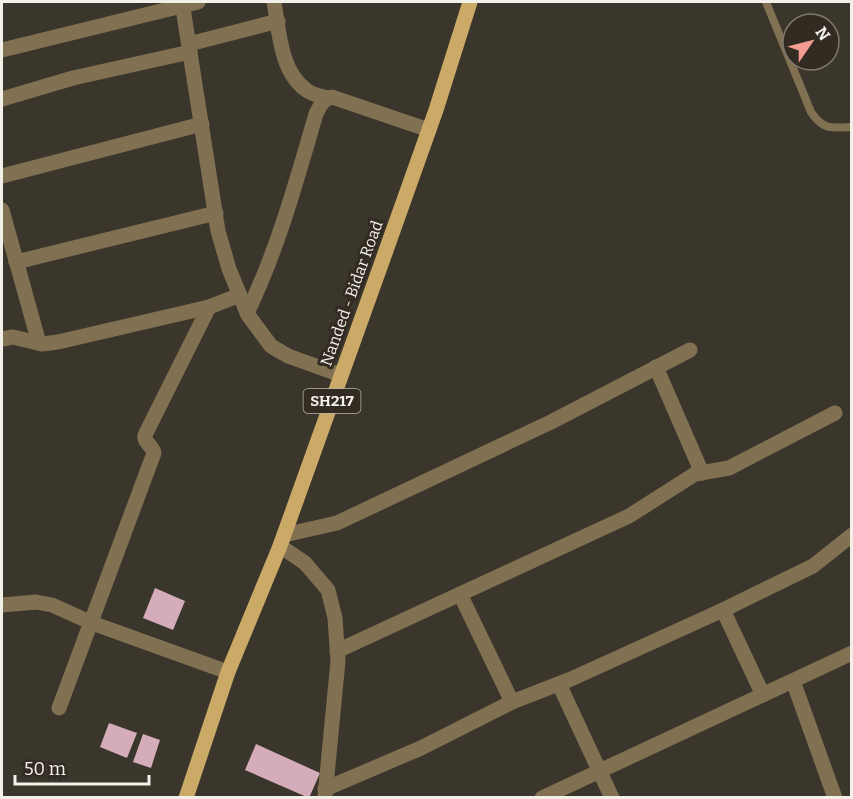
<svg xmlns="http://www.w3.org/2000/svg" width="853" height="799" font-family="Bitter,serif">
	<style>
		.building { fill: #d5adba }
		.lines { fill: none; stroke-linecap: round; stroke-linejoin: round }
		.lane { stroke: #817152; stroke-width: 8 }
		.street { stroke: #817152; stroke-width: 15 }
		.primary { stroke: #cbaa67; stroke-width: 15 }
		.labels { text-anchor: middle; stroke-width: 6; stroke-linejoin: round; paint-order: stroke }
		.shield { fill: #312b22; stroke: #b9b4ad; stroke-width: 1.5 }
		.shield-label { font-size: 15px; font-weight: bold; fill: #f3efe9 }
		.street-label { font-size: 16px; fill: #f3efe9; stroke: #312b22 }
	</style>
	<rect width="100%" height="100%" fill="#3b362c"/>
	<g class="building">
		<polygon points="155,588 185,601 173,630 143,618"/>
		<polygon points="109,723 137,733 127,758 100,747"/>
		<polygon points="143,734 160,740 151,768 133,762"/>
		<polygon points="256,744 320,773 309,798 245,770"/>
	</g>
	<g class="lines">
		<path class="lane" d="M 766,2 L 811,112 C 823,130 831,128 852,127"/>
		<g class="street">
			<polyline points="182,2 218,231 229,269 248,315 271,346 288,356 341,375"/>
			<path d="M 274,2 C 279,30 280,70 305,89 C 310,94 320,96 327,98"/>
			<polyline points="189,44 278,21"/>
			<polyline points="2,50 198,2"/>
			<polyline points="2,99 73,78 190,52"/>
			<polyline points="2,176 202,124"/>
			<polyline points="2,210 39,343"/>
			<polyline points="16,262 216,213"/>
			<path d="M 247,313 C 278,249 296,182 316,114 C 320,106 323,99 332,97 L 429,130"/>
			<polyline points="2,339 13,337 42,344 58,342 209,307 240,295"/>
			<polyline points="656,367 702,473"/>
			<polyline points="284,535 337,523 551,422 690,350"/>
			<polyline points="280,546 305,563 328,590 335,618 338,661 325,796"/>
			<polyline points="460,594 512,702"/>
			<polyline points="2,605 36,602 52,605 92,623 228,672"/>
			<polyline points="723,610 763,695"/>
			<polyline points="337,651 629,516 695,474 729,468 835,413"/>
			<polyline points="793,681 835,798"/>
			<polyline points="559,684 612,798"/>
			<path d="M 59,708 L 154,453 C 153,446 143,442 145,435 L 209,307"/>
			<polyline points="325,789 421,748 512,702 571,679 723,610 813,566 852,535"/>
			<polyline points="542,798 852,653"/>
		</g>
		<polyline class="primary" points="186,798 228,672 280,546 383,259 436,110 470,2"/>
	</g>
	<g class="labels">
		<rect class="shield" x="303.5" y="389" width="57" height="24" rx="4.5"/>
		<g class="shield-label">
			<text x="332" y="406">SH217</text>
		</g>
		<g class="street-label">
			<text transform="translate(351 293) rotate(-70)" y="6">Nanded - Bidar Road</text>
		</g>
	</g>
	<rect width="853" height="799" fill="none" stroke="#f3efe9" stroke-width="6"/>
	<g transform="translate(811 42) rotate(55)"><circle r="28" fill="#312b22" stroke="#7f7972" stroke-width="1.5"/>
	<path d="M0-4.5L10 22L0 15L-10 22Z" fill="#f59c92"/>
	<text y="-9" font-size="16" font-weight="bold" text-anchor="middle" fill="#f3efe9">N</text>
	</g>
	<path d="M15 775v9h134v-9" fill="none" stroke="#f3efe9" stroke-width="3"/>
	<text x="24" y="775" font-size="18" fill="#f3efe9" stroke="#312b22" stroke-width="4.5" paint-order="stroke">50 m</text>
</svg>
